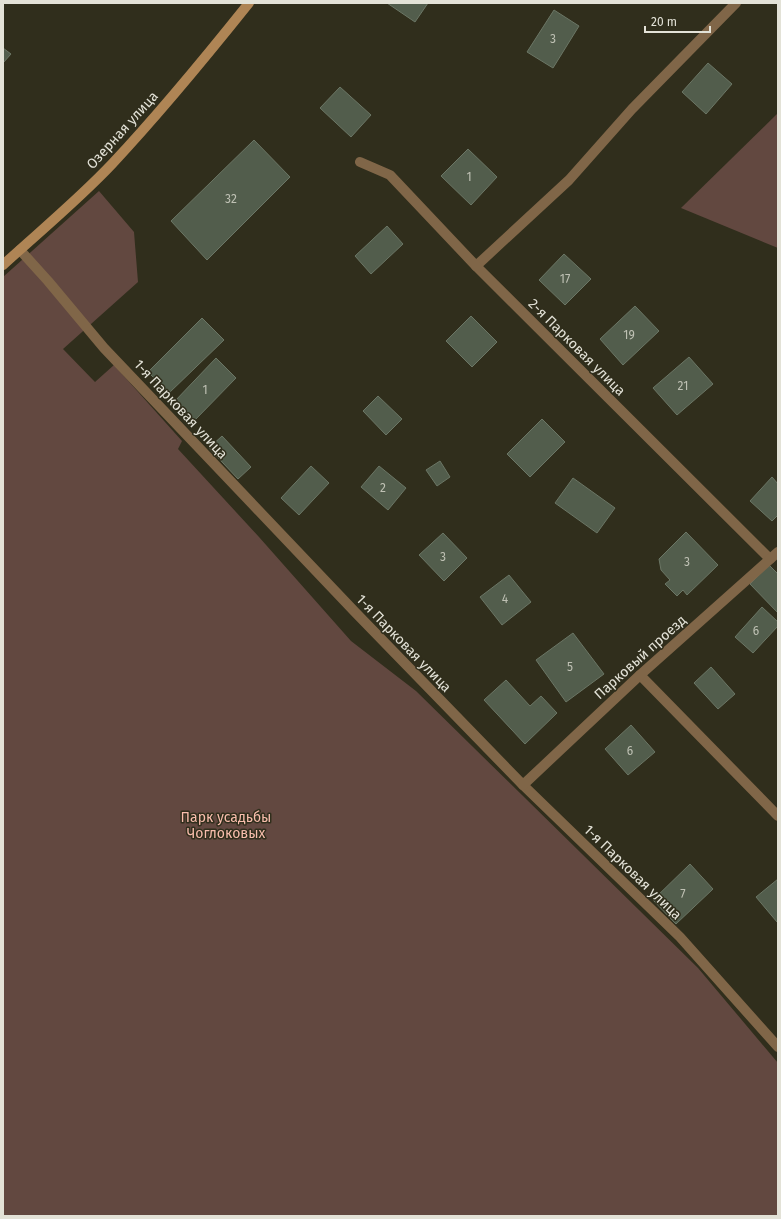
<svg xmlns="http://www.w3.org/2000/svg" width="781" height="1219" font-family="'Fira Sans',sans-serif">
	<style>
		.green { fill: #624840 }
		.building { fill: #525d4c; stroke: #6b7665 }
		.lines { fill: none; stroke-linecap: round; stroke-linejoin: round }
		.service { stroke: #806648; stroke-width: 10 }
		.minor { stroke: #806648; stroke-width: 10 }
		.secondary { stroke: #af8555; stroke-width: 10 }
		.labels { text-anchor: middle; stroke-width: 3; stroke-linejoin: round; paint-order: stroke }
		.number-label { font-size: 12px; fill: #bfc1b4 }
		.street-label { font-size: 14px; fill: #e3e2d7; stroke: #302e1c }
		.park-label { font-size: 14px; fill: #f8bdac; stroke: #302e1c }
	</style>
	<rect width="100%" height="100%" fill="#302e1c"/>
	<g class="green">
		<polygon points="778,113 778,248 681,208"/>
		<polygon points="99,191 134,232 138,282 63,349 95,382 114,365 182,441 178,449 259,537 351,641 416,691 698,968 778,1063 778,1216 3,1216 3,277"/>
	</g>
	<g class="building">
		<polygon points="387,3 428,3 415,22"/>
		<polygon points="554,10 579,26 553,68 527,52"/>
		<polygon points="3,48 11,54 3,63"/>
		<polygon points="708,63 732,84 706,114 682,92"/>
		<polygon points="340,87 371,115 351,137 320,108"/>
		<polygon points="254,140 290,177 207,260 171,221"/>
		<polygon points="468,149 497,177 471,205 441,176"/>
		<polygon points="387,226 403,244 371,274 355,256"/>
		<polygon points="564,254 591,279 565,305 539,280"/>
		<polygon points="635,306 659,331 623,365 600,339"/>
		<polygon points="471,316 497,342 472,367 446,341"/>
		<polygon points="202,318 224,340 169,393 148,372"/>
		<polygon points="689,357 713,384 677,415 653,388"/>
		<polygon points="216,358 236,378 194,421 174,402"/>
		<polygon points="378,396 402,419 386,435 363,411"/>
		<polygon points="542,419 565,442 530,477 507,454"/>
		<polygon points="222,436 251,467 238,479 209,448"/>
		<polygon points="440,461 450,477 437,486 426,470"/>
		<polygon points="311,466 329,483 299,515 281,498"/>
		<polygon points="379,466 406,488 388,510 361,487"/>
		<polygon points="772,477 778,484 778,515 772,521 750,501"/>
		<polygon points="573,478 615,508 597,533 555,503"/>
		<polygon points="686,532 718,565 687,595 683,590 677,596 665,584 670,580 661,570 659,559"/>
		<polygon points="443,533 467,558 444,581 419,555"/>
		<polygon points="769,565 778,574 778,613 750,584"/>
		<polygon points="509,575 531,602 502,625 480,597"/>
		<polygon points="762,607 778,622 778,626 753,653 735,637"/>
		<polygon points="573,633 604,674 566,702 536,660"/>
		<polygon points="711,667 735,694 718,709 694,683"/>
		<polygon points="506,680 530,706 541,696 557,713 525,744 484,700"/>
		<polygon points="631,725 655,752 628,775 605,749"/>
		<polygon points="690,864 713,889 676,924 653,900"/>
		<polygon points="778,879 778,921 777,922 756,897"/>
	</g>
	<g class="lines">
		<polyline class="service" points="476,266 569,180 632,109 736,3"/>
		<g class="minor">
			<polyline points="360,162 390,175 476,266 770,559"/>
			<polyline points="20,250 48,281 104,348 355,612 523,785 680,937 778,1047"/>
			<polyline points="640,675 778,816"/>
			<polyline points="523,785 640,675 778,552"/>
		</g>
		<path class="secondary" d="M 3,265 C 39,232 78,200 112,164 C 160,113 205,58 249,3"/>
	</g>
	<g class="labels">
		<g class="number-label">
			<text x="553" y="43">3</text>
			<text x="469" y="181">1</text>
			<text x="231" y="203">32</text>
			<text x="565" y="283">17</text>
			<text x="629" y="339">19</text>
			<text x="683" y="390">21</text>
			<text x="205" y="394">1</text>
			<text x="383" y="492">2</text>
			<text x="443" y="561">3</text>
			<text x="687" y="566">3</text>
			<text x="505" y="603">4</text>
			<text x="756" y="635">6</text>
			<text x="570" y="671">5</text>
			<text x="630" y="755">6</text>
			<text x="683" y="898">7</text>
		</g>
		<g class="street-label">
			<text transform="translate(122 130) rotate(-48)" y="5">Озерная улица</text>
			<text transform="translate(577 347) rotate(45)" y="5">2-я Парковая улица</text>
			<text transform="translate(181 409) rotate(47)" y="5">1-я Парковая улица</text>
			<text transform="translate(404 643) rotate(46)" y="5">1-я Парковая улица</text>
			<text transform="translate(640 657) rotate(-42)" y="5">Парковый проезд</text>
			<text transform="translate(633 872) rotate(44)" y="5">1-я Парковая улица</text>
		</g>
		<g class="park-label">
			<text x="226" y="822">Парк усадьбы<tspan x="226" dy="16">Чоглоковых</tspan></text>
		</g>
	</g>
	<rect width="781" height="1219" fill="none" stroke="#e3e2d7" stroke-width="8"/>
	<path d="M645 26v6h65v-6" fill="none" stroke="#e3e2d7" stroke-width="2"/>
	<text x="651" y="26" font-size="12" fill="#e3e2d7" stroke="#302e1c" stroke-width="3" paint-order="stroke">20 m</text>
</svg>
